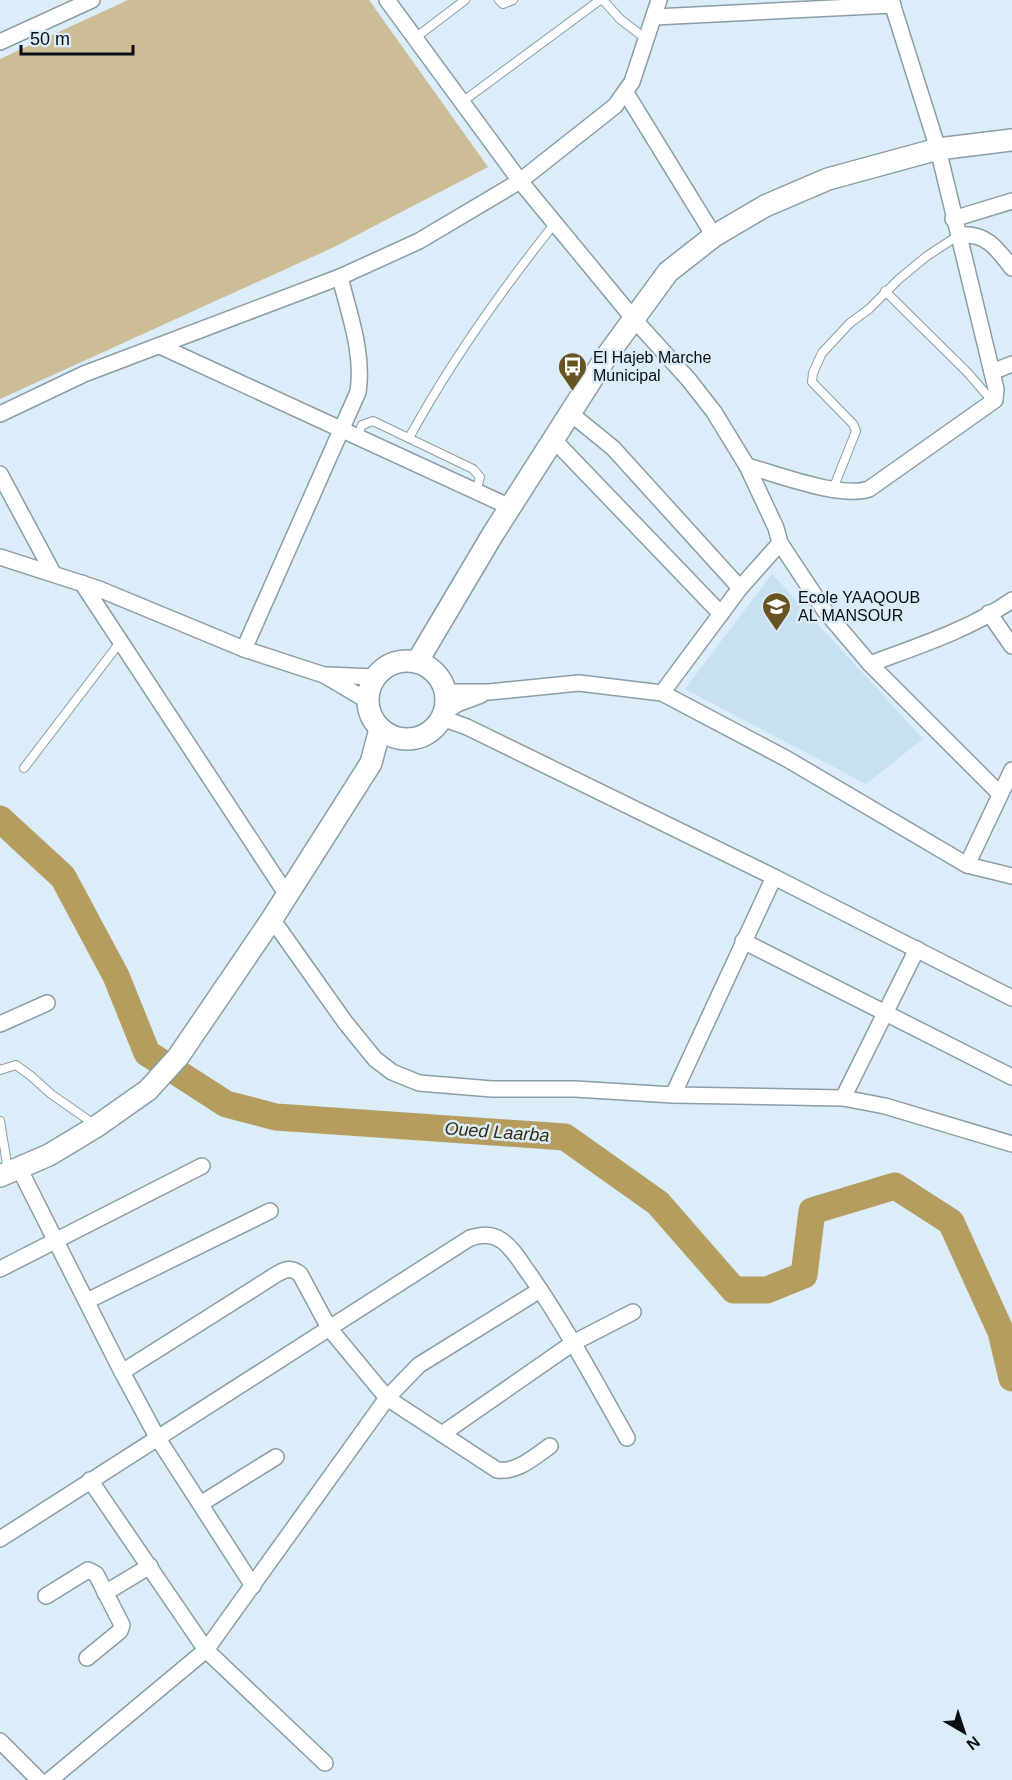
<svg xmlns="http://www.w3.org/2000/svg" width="1012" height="1780" font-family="Arial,sans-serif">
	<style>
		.built { fill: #c7e1f0 }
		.green { fill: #ccbd96 }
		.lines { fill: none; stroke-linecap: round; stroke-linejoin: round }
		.river { stroke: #b59d60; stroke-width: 27 }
		.lane-casing { stroke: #8b9da7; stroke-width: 10 }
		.street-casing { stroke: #8b9da7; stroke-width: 18 }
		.secondary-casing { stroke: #8b9da7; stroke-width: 24 }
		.lane { stroke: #fff; stroke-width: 8 }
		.street { stroke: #fff; stroke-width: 15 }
		.secondary { stroke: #fff; stroke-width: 21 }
		.labels { text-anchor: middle; stroke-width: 5; stroke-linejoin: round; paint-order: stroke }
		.poi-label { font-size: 16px; fill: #080e12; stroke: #daedf8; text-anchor: start }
		.water-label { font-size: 18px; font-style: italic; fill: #372c10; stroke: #daedf8 }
	</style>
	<rect width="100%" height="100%" fill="#daedf8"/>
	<polygon class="built" points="772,574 923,739 866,784 685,689"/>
	<polygon class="green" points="128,0 369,0 488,167 332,248 0,399 0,59"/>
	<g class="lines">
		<polyline class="river" points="0,819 63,877 116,976 147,1053 226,1104 276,1117 565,1137 658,1203 734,1290 767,1290 804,1275 812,1211 895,1186 951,1222 1001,1332 1012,1378"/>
		<defs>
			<g id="lane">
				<polyline points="499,0 503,4 513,0"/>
				<polyline points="603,0 620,19 646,39"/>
				<polyline points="415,38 465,0"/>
				<polyline points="462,102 600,0"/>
				<polyline points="885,291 968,373 993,402"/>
				<polyline points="357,437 362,425 373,421 473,469 480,477 476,492"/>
				<path d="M 409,438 C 451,361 500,292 555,223"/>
				<polyline points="833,489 856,431 853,424 812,382 813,373 822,353 850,323 869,309 899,279 927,256 959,235"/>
				<polyline points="24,768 121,641"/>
				<polyline points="0,1070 16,1065 31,1076 51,1094 94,1124"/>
				<polyline points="0,1121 8,1170"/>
			</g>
			<g id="street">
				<polyline points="387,0 520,181 633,318 689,380 714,412 747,466 776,528 780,543 740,588 662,693"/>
				<polyline points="655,17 893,5"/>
				<polyline points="0,42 92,0"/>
				<polyline points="626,93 714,236"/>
				<polyline points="953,219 1012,201"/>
				<path d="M 959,235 C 986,233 996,247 1012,268"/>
				<polyline points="160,346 510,507"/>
				<polyline points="992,372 1012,364"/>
				<polyline points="570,413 613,448 740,588"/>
				<polyline points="0,414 84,374 340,277 419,241 520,181 615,106 632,82 659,0"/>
				<polyline points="553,439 721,614"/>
				<path d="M 747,466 C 777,474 841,499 869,489 L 995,400 L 996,389 L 938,149 L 891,0"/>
				<polyline points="0,474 53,573"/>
				<polyline points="780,543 825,611 870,664 1000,794"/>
				<polyline points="0,557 99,589 244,649 324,675 368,701"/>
				<polyline points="82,583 287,895"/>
				<polyline points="989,613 1012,646"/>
				<path d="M 244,649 L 358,392 C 364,353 349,314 340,277"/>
				<path d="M 870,664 C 918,646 971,629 1012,600"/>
				<polyline points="327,675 375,677"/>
				<polyline points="446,692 489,692 579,683 662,693 787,759 967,865 1012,876"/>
				<polyline points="444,713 457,704 481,695"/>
				<polyline points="442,718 467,727 774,877 1012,998"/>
				<polyline points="967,865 1012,770"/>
				<polyline points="272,919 345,1022 375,1059 392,1072 419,1083 492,1089 575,1089 673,1095 843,1098 885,1106 1012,1144"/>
				<polyline points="743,941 1012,1077"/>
				<polyline points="0,1024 47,1003"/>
				<polyline points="673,1095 774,877"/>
				<polyline points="843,1098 917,949"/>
				<polyline points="19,1168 122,1372 157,1437 253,1586"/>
				<polyline points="0,1269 202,1166"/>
				<polyline points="87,1301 270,1211"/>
				<path d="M 122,1372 L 277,1274 C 286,1269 291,1267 300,1274 L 329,1328 L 387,1398 L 497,1470 C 517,1473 534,1457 550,1446"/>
				<polyline points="442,1434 573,1343 633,1312"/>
				<polyline points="90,1480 206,1650 325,1763"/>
				<polyline points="202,1503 276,1457"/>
				<path d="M 0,1539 L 470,1238 C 481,1235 490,1233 501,1240 C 513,1248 521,1263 530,1275 C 566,1327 596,1383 627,1438"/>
				<polyline points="105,1593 150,1566"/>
				<polyline points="46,1596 88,1570 96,1574 122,1625 120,1631 87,1658"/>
				<polyline points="0,1741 39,1780"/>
				<polyline points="50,1780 206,1650 387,1398 419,1365 540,1290"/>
			</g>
			<g id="secondary">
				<circle cx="407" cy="700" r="39"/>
				<polyline points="417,662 493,534 606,357 668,272 714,236 765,206 828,179 938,149 1012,140"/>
				<polyline points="0,1176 49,1155 97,1126 148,1090 178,1057 272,919 371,763 380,729"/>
			</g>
		</defs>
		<use href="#lane" class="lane-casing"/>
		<use href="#street" class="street-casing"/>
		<use href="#secondary" class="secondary-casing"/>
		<use href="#lane" class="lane"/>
		<use href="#street" class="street"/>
		<use href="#secondary" class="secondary"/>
	</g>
	<defs>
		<symbol id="bus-pin" viewBox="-11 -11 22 30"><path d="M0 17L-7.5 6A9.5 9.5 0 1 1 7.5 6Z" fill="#675422" stroke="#daedf8"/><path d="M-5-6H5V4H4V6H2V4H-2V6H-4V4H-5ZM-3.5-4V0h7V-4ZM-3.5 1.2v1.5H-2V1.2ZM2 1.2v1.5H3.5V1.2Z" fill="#fff"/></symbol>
		<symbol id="school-pin" viewBox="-11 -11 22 30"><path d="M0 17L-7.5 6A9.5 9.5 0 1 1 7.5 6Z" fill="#675422" stroke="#daedf8"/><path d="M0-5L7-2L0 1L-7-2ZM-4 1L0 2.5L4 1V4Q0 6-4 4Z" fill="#fff"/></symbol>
	</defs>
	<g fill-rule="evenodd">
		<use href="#bus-pin" x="556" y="350" width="33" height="45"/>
		<use href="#school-pin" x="760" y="590" width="33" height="45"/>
	</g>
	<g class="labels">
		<g class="poi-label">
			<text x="593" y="363">El Hajeb Marche<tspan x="593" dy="18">Municipal</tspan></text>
			<text x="798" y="603">Ecole YAAQOUB<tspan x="798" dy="18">AL MANSOUR</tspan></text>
		</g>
		<g class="water-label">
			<text transform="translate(497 1132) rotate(4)" y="6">Oued Laarba</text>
		</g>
	</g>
	<g transform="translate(964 1732) rotate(141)" stroke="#daedf8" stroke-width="4.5" paint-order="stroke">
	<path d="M0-4.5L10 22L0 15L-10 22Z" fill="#080e12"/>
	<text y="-9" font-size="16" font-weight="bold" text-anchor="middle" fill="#080e12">N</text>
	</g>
	<path d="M21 45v9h112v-9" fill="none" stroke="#080e12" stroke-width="3"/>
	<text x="30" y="45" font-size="18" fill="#080e12" stroke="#daedf8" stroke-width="4.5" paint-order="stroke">50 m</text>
</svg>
